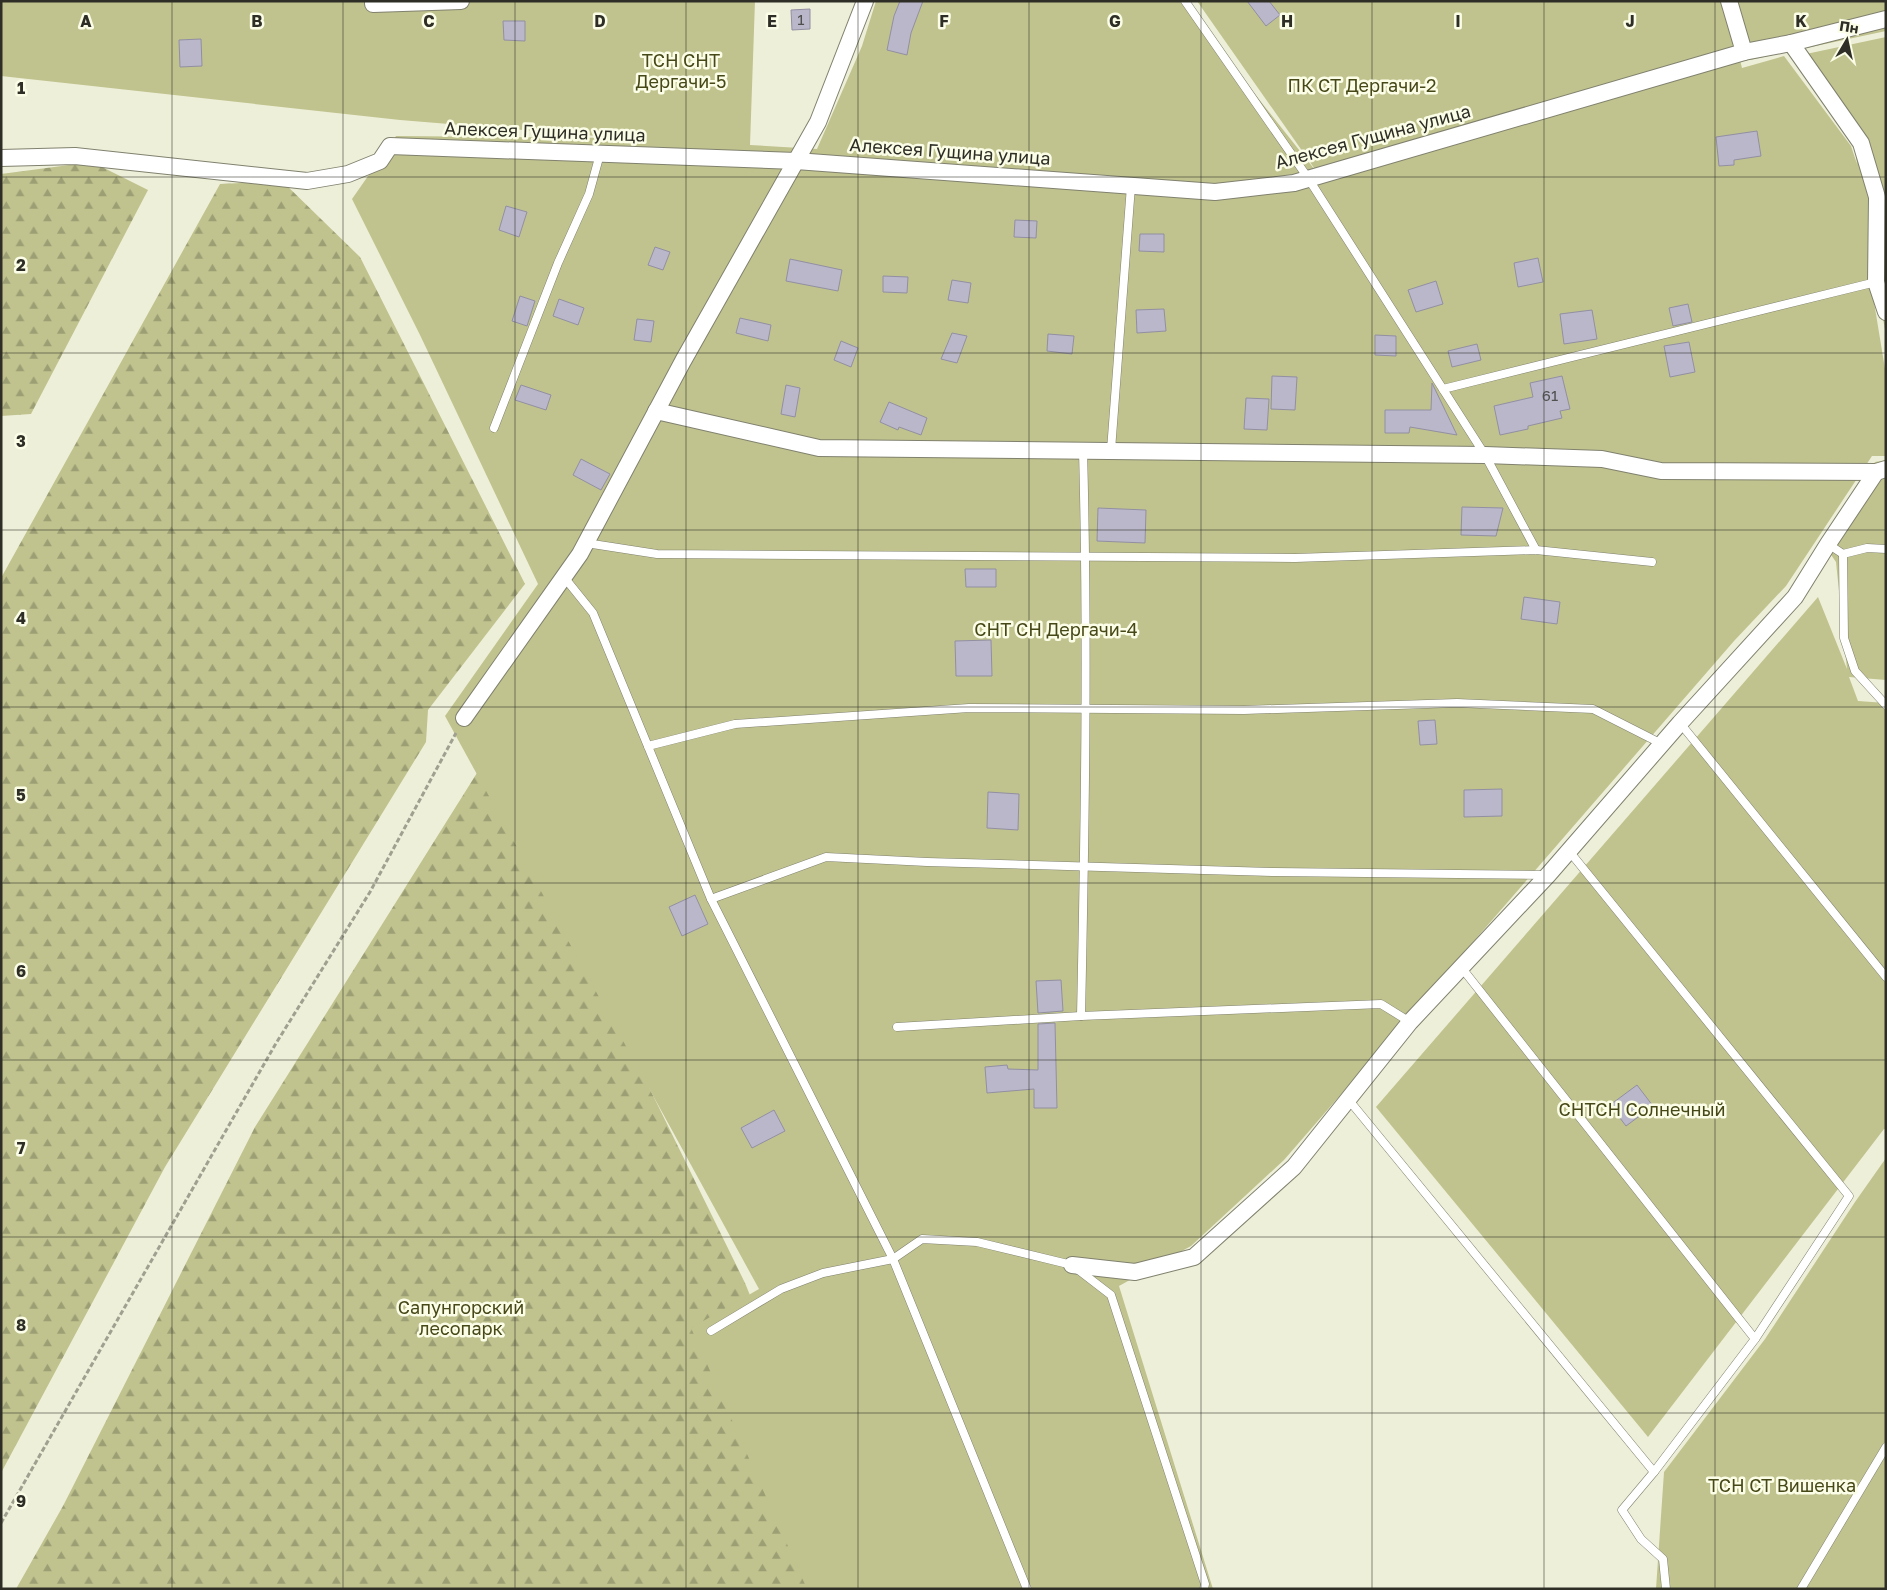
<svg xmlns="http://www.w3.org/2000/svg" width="1887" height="1590" font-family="'Golos Text',sans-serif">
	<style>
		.forest { fill: url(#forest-firs) }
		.garden { fill: #c0c38e }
		.building { fill: #bab7cb; stroke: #928fa2 }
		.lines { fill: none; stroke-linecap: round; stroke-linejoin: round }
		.service-casing { stroke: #80816e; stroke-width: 9 }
		.minor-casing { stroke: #80816e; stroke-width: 18 }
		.path { stroke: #9fa090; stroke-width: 3; stroke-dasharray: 5 2.5; stroke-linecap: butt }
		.service { stroke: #fff; stroke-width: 8 }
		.minor { stroke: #fff; stroke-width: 16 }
		.grid { fill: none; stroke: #2e2e26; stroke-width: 1; stroke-opacity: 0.55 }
		.labels { text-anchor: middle; stroke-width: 5; stroke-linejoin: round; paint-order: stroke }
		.number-label { font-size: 15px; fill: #51504f }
		.park-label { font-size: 18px; fill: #474817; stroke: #fbfde7 }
		.street-label { font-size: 18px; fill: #2e2e26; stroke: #fbfde7 }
		.grid-label { font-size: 16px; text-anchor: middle; font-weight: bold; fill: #2e2e26; stroke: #fbfde7; stroke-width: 5; stroke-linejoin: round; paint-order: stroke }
	</style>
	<defs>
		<pattern id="forest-firs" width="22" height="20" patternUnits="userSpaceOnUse" patternTransform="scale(1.25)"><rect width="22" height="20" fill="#c0c38e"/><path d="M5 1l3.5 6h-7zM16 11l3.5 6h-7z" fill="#9c9f74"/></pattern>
	</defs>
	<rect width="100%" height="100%" fill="#eeefd9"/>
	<g class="forest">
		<polygon points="92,162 148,190 31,414 1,416 1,174"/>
		<polygon points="282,181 360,257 525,584 428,710 426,742 165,1167 1,1473 1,578 220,184"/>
		<polygon points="487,757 745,1283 870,1589 16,1589 63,1506 255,1127"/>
	</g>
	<g class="garden">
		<polygon points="1,1 755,1 750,145 817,149 862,46 876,1 1181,1 1319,175 1197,1 1721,1 1733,32 1742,68 1784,56 1851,146 1857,164 1854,143 1792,57 1886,37 1886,335 1869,242 1874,302 1886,375 1886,456 1872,456 1786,586 1734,641 1284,1160 1191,1246 1119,1286 1213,1589 807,1589 691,1328 759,1289 445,716 538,584 420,335 352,199 396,136 622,138 400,120 1,76"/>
		<polygon points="1732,1 1886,1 1886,31 1750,60"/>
		<polygon points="1886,460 1886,680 1849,677 1858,701 1886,703 1886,1129 1884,1129 1648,1437 1376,1107 1818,597 1847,669 1836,562 1821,540 1875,462"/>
		<polygon points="1886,1158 1886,1589 1656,1589 1664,1472 1765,1339 1855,1202"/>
	</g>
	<g class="building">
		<polygon points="900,1 923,1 911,33 907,55 887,50 894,16"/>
		<polygon points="1247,1 1269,1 1280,15 1266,26"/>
		<polygon points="810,9 810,29 792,30 791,10"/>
		<polygon points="503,21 525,21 525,41 504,40"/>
		<polygon points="201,39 202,66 180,67 179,40"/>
		<polygon points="1757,131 1761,156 1734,160 1734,165 1719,166 1716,137"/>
		<polygon points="506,206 527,212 519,237 499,230"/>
		<polygon points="1015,220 1037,221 1036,238 1014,237"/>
		<polygon points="1140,234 1164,234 1164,252 1139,251"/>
		<polygon points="655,247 670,252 663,270 648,265"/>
		<polygon points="1538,258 1543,282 1518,287 1514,263"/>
		<polygon points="790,259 842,270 838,291 786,281"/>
		<polygon points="883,276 908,277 907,293 883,292"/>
		<polygon points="952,280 971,283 968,303 948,300"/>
		<polygon points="1436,281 1443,304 1416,312 1408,290"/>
		<polygon points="520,296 535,301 527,326 512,321"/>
		<polygon points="559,299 584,308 578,325 553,316"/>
		<polygon points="1688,304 1692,322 1673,326 1669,308"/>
		<polygon points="1164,309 1166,331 1137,333 1136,310"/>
		<polygon points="1592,310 1597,339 1564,344 1560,314"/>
		<polygon points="740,318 771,325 768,341 736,333"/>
		<polygon points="637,319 654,321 651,342 634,340"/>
		<polygon points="952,333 967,336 957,363 941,359"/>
		<polygon points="1048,334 1074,336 1072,354 1047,351"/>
		<polygon points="1375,335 1396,336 1396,356 1375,355"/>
		<polygon points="841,341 858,348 851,367 834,360"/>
		<polygon points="1689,342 1695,372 1670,377 1664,346"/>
		<polygon points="1477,344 1481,360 1452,367 1448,351"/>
		<polygon points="1272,376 1297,377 1295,410 1271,409"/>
		<polygon points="1562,376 1570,409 1560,411 1562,418 1528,426 1528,429 1500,435 1494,406 1533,397 1530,383"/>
		<polygon points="1432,383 1457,435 1410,427 1409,433 1385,433 1385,410 1431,410"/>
		<polygon points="521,385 551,395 546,410 515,400"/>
		<polygon points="786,385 800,388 795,417 781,414"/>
		<polygon points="1246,398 1269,399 1267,430 1244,429"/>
		<polygon points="889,402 927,418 921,435 899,427 898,430 880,422"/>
		<polygon points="581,459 610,474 601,490 573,475"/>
		<polygon points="1462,507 1503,508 1496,536 1461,535"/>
		<polygon points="1098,508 1146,510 1145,543 1097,541"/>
		<polygon points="965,569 996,569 996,587 966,587"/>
		<polygon points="1524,597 1560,602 1557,624 1521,619"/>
		<polygon points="991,640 992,676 956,676 955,641"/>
		<polygon points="1435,720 1437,744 1420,745 1418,721"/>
		<polygon points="1502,789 1502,816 1464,817 1464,790"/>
		<polygon points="988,792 1019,794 1018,830 987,828"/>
		<polygon points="695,895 708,924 682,936 669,907"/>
		<polygon points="1061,980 1063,1011 1038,1013 1036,981"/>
		<polygon points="1055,1023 1057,1108 1034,1108 1034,1089 987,1093 985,1067 1007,1065 1008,1069 1038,1070 1038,1024"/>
		<polygon points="1637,1085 1653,1106 1626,1126 1610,1105"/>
		<polygon points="774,1110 785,1131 752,1148 741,1128"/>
	</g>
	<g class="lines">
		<defs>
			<g id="service">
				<polyline points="1185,1 1308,178 1485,455 1536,550"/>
				<polyline points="1443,389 1876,282"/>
				<polyline points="494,428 558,263 589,194 600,154"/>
				<polyline points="1111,450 1131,186"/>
				<polyline points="586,543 657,554 1295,558 1536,550 1652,562"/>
				<polyline points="1828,544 1843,554 1867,548 1886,549"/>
				<polyline points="1843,554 1844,638 1855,671 1886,705"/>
				<polyline points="564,577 593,613 711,899 893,1259 1027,1589"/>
				<polyline points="1680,723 1886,977"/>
				<polyline points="648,746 735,724 969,708 1244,710 1457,703 1593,709 1662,744"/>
				<polyline points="1569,851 1849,1196 1755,1339 1654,1472"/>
				<polyline points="711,899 826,857 927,862 1274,872 1547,875"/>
				<polyline points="1461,967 1755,1339"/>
				<path d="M 1081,1016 C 1085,827 1088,639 1083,450"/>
				<polyline points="897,1027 1081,1016 1381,1004 1410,1022"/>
				<polyline points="1348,1099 1654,1472 1622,1510 1641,1539 1663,1559 1666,1589"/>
				<polyline points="711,1331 781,1289 823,1273 893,1259 922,1239 977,1242 1072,1265 1111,1295 1205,1584 1204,1589"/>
				<polyline points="1801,1589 1886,1447"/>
			</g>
			<g id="minor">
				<polyline points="373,1 373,4 461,1"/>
				<polyline points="1729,1 1744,52"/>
				<polyline points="1791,43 1861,143 1877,197 1876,282 1886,312"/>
				<polyline points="1,158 75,156 307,181 348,174 380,161 390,146 796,161 1215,192 1294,183 1744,52 1791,43 1886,19"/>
				<polyline points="656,411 819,448 1485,455 1602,459 1661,471 1876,472 1886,469"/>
				<polyline points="464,718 580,554 683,361 818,122 865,1"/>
				<polyline points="1072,1265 1135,1272 1194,1257 1294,1167 1410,1022 1548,875 1680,723 1795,597 1828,544 1876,472"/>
			</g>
		</defs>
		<use href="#service" class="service-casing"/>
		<use href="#minor" class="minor-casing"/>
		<polyline class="path" points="1,1523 275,1045 370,892 456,733"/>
		<use href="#service" class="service"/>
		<use href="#minor" class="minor"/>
	</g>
	<path class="grid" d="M 172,1 L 172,1589M 343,1 L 343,1589M 515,1 L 515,1589M 686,1 L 686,1589M 858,1 L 858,1589M 1029,1 L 1029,1589M 1201,1 L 1201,1589M 1372,1 L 1372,1589M 1544,1 L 1544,1589M 1715,1 L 1715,1589M 1,177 L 1886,177M 1,353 L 1886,353M 1,530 L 1886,530M 1,707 L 1886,707M 1,883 L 1886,883M 1,1060 L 1886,1060M 1,1237 L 1886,1237M 1,1413 L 1886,1413"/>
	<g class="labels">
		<g class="number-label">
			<text x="801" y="25">1</text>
			<text x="1550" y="401">61</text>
		</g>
		<g class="park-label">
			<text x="681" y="67">ТСН СНТ<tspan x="681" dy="21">Дергачи-5</tspan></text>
			<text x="1362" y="92">ПК СТ Дергачи-2</text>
			<text x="1056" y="636">СНТ СН Дергачи-4</text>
			<text x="1642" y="1116">СНТСН Солнечный</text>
			<text x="461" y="1314">Сапунгорский<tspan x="461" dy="21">лесопарк</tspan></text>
			<text x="1782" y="1492">ТСН СТ Вишенка</text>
		</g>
		<g class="street-label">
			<text transform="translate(545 132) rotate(2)" y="6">Алексея Гущина улица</text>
			<text transform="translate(1373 137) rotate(-15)" y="6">Алексея Гущина улица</text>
			<text transform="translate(950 152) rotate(4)" y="6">Алексея Гущина улица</text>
		</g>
	</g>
	<g class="grid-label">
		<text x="86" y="27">A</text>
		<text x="257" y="27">B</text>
		<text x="429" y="27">C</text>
		<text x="600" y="27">D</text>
		<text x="772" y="27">E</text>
		<text x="944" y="27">F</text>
		<text x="1115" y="27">G</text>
		<text x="1287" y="27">H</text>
		<text x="1458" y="27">I</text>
		<text x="1630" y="27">J</text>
		<text x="1801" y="27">K</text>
		<text x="21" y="94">1</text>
		<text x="21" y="271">2</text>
		<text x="21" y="447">3</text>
		<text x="21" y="624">4</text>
		<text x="21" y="801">5</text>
		<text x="21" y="977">6</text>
		<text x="21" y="1154">7</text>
		<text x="21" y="1331">8</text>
		<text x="21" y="1507">9</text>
	</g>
	<rect width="1887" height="1590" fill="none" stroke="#2e2e26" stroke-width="5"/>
	<g transform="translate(1847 40) rotate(9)" stroke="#fbfde7" stroke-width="4" paint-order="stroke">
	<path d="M0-4L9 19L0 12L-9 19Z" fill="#2e2e26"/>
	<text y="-8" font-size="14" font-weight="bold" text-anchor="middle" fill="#2e2e26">Пн</text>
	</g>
</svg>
